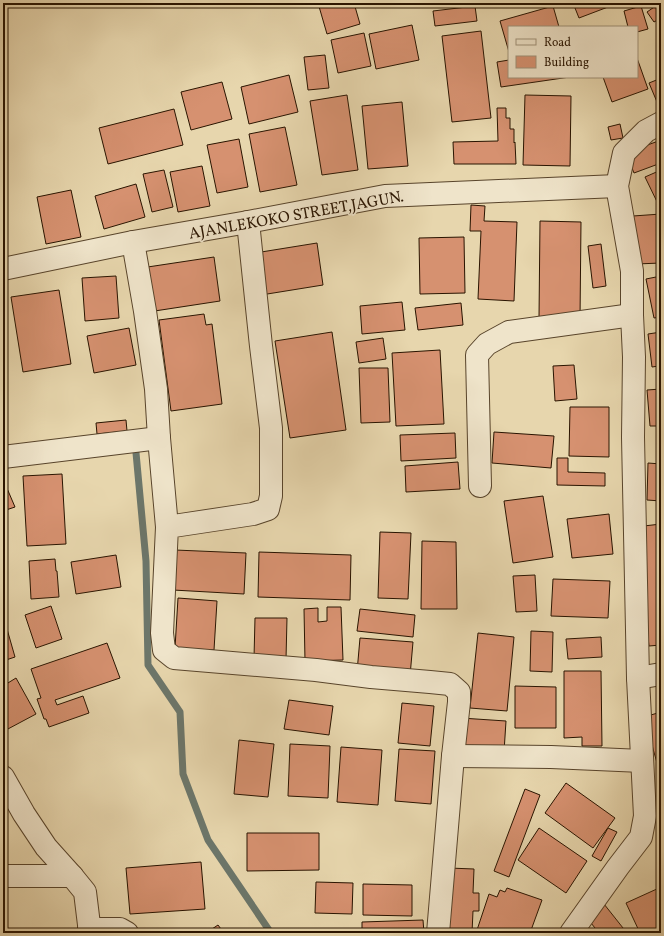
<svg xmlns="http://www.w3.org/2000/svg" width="664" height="936" font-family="Vollkorn,serif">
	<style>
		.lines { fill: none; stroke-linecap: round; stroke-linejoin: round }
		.stream { stroke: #6c766a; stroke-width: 7 }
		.building { fill: #d69170; stroke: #291400 }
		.minor-casing { stroke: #58442b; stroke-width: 24 }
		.minor { stroke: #efe4ca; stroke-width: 22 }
		.labels { text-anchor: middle; stroke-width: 3.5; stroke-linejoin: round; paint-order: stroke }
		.street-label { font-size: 16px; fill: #291400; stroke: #efe4ca }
	</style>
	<rect width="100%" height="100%" fill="#e7d6ad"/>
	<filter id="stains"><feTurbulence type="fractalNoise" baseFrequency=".005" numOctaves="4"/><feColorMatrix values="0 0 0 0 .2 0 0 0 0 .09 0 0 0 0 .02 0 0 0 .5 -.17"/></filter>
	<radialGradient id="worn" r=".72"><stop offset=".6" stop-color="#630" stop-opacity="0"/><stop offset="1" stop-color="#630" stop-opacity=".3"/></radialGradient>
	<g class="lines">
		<polyline class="stream" points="135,442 146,561 148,665 180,712 183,774 208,840 271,933"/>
	</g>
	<g class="building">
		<polygon points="318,3 354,3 360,24 327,34"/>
		<polygon points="573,3 606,3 608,7 579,18"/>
		<polygon points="660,3 661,18 654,22 647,12"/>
		<polygon points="475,6 477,21 435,26 433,11"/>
		<polygon points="553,6 559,27 509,27 509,52 500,21"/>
		<polygon points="641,6 648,29 637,32 637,27 628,27 624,11"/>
		<polygon points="412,25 419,60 376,69 369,34"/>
		<polygon points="481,31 491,118 452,122 442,36"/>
		<polygon points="364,33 371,66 338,73 331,40"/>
		<polygon points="325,55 329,88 308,90 304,57"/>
		<polygon points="637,58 648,89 612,102 603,77 637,77"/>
		<polygon points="509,60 509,77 570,77 501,87 497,62"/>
		<polygon points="289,75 298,112 249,124 241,87"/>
		<polygon points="659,79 661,83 661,100 657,102 649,83"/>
		<polygon points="222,82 232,119 191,130 181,92"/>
		<polygon points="347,95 358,170 322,175 310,101"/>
		<polygon points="525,95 571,96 570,166 523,165"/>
		<polygon points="402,102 408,166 368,169 362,106"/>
		<polygon points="497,108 506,108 506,118 510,118 510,129 514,129 514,143 515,142 516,164 454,164 453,142 498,141"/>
		<polygon points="174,109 183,145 108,164 99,128"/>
		<polygon points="620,124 623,138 611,140 608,127"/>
		<polygon points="285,127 297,185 260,192 249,134"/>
		<polygon points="239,139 248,187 217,193 207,145"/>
		<polygon points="661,140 661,163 634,173 626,153"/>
		<polygon points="202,166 210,206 178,212 170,172"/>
		<polygon points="164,170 173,207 152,212 143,174"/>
		<polygon points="661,170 661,210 645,177"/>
		<polygon points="136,184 145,217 104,229 95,196"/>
		<polygon points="71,190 81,237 46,244 37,197"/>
		<polygon points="471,205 485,206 484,221 517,222 514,301 478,299 481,231 470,231"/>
		<polygon points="661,214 661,263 636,264 633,216"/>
		<polygon points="540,221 581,222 580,319 539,318"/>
		<polygon points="464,237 465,293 420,294 419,238"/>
		<polygon points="317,243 323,285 261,295 255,253"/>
		<polygon points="601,244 606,286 593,288 588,246"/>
		<polygon points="214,257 220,301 148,312 141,268"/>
		<polygon points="116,276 119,318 85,321 82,278"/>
		<polygon points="661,276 661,317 654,318 646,279"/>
		<polygon points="59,290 71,364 23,372 11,297"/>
		<polygon points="3,297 4,297 5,335 3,335"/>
		<polygon points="402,302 405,330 362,334 360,306"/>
		<polygon points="461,303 463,325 418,330 415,308"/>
		<polygon points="204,314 206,325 212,324 222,404 171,411 159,320"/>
		<polygon points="129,328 136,365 94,373 87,336"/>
		<polygon points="332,332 346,430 290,438 275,341"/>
		<polygon points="661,332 661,383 660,383 659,366 652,367 648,334"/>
		<polygon points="383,338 386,359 359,363 356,342"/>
		<polygon points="440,350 444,424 396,426 392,353"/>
		<polygon points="574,365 577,399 555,401 553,366"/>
		<polygon points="359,368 388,368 390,422 361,423"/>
		<polygon points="661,389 661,426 650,426 647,390"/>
		<polygon points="570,407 609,407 609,457 569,456"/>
		<polygon points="126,420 127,431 97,434 96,423"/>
		<polygon points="494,432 554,436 551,468 492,463"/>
		<polygon points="455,433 456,458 401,461 400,435"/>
		<polygon points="557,458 568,458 568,472 605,473 605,486 557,485"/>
		<polygon points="458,462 460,489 406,492 405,466"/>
		<polygon points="648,463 661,464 661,501 647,500"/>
		<polygon points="62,474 66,544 27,546 23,476"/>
		<polygon points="3,479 15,507 3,511"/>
		<polygon points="543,496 553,557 513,563 504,501"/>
		<polygon points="609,514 613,554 572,558 567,519"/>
		<polygon points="661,524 661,645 649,646 635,527"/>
		<polygon points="380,532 411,533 408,599 378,598"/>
		<polygon points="422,541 456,542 457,609 421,609"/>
		<polygon points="175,550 246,553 244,594 173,590"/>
		<polygon points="259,552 351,555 350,600 258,597"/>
		<polygon points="116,555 121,587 76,594 71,562"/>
		<polygon points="55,559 56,571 57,571 59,597 31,599 29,561"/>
		<polygon points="535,575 537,611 516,612 513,576"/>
		<polygon points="553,579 610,581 608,618 551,616"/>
		<polygon points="178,598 217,601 214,650 175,648"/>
		<polygon points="51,606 62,639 36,648 25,615"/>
		<polygon points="327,607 341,607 343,660 305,661 304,609 318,608 318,622 327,621"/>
		<polygon points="360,609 415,615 413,637 357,631"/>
		<polygon points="255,618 287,618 286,659 254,658"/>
		<polygon points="5,622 15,657 3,661 3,623"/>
		<polygon points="531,631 553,632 552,672 530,671"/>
		<polygon points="478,633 514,637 507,711 470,708"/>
		<polygon points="601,637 602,657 568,659 566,639"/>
		<polygon points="360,638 413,642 410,676 357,672"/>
		<polygon points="107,643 120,678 55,700 57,705 83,696 89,713 49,727 46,719 44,719 37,699 41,698 31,669"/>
		<polygon points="564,671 601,671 602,746 582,746 582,737 564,738"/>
		<polygon points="16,678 36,714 6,730 3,724 3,686"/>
		<polygon points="515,686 556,687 556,728 515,728"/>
		<polygon points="289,700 333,706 329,735 284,729"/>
		<polygon points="402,703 434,706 430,746 398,743"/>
		<polygon points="661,712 661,777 644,717"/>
		<polygon points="461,718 506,721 504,752 459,749"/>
		<polygon points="239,740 274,744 268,797 234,794"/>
		<polygon points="290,744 330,746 328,798 288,796"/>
		<polygon points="341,747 382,750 378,805 337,802"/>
		<polygon points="399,749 435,751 431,804 395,801"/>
		<polygon points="566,783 615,818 593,848 545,813"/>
		<polygon points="525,789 540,795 509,877 494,871"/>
		<polygon points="539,828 587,861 566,893 518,860"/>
		<polygon points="608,828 617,832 601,861 592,856"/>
		<polygon points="247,833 319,833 319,870 247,871"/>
		<polygon points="201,862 205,909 130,914 126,868"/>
		<polygon points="449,868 474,869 473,893 479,893 479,911 473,911 472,933 447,933"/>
		<polygon points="316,882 353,883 352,914 315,913"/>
		<polygon points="363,884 412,885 412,916 363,915"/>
		<polygon points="507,888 542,900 530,933 476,933 489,894 497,897 500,890 505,892"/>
		<polygon points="659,888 661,892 661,933 640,933 626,903"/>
		<polygon points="604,904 627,933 599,933 587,918"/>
		<polygon points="423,920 424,933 362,933 362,922"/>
		<polygon points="218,925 224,933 206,933"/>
	</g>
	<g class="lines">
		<defs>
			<g id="minor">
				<polyline points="248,222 261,346 271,428 271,496 268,509 253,514 167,527 162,633 164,650 174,658 316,670 371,677 430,682 450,684 459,692 459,702 453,756 438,933"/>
				<polyline points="133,242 145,311 156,389 159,438 167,527"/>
				<polyline points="3,269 133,242 248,222 385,196 617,186"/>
				<polyline points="3,457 159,438"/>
				<polyline points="480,486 477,355 487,344 509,332 632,315"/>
				<polyline points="638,678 661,674"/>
				<polyline points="453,756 551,757 642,761"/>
				<polyline points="3,777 24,814 46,847 72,876 85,892 90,933"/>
				<polyline points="3,876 72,876"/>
				<polyline points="89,929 120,929 127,933"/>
				<polyline points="571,933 618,867 641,837 645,816 638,678 633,437 634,357 632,315 632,271 617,186 624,153 646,131 661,123"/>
			</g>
		</defs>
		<use href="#minor" class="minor-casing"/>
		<use href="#minor" class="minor"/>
	</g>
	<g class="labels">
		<g class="street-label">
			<text transform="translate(296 214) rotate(-10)" y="6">AJANLEKOKO STREET,JAGUN.</text>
		</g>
	</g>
	<rect width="664" height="936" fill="none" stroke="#e7d6ad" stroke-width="16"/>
	<rect x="4" y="4" width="656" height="928" fill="none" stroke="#291400" stroke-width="2"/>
	<rect x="8" y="8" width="648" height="920" fill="none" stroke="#291400"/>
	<rect x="508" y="26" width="130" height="52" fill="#efe4ca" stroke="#a09179"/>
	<rect x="516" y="39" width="20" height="6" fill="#efe4ca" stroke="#a09179"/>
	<text x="544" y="46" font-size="12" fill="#291400">Road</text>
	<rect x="516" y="56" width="20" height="12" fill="#d69170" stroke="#a09179"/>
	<text x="544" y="66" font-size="12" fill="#291400">Building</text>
	<rect width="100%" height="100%" filter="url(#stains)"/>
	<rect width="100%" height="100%" fill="url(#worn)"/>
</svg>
